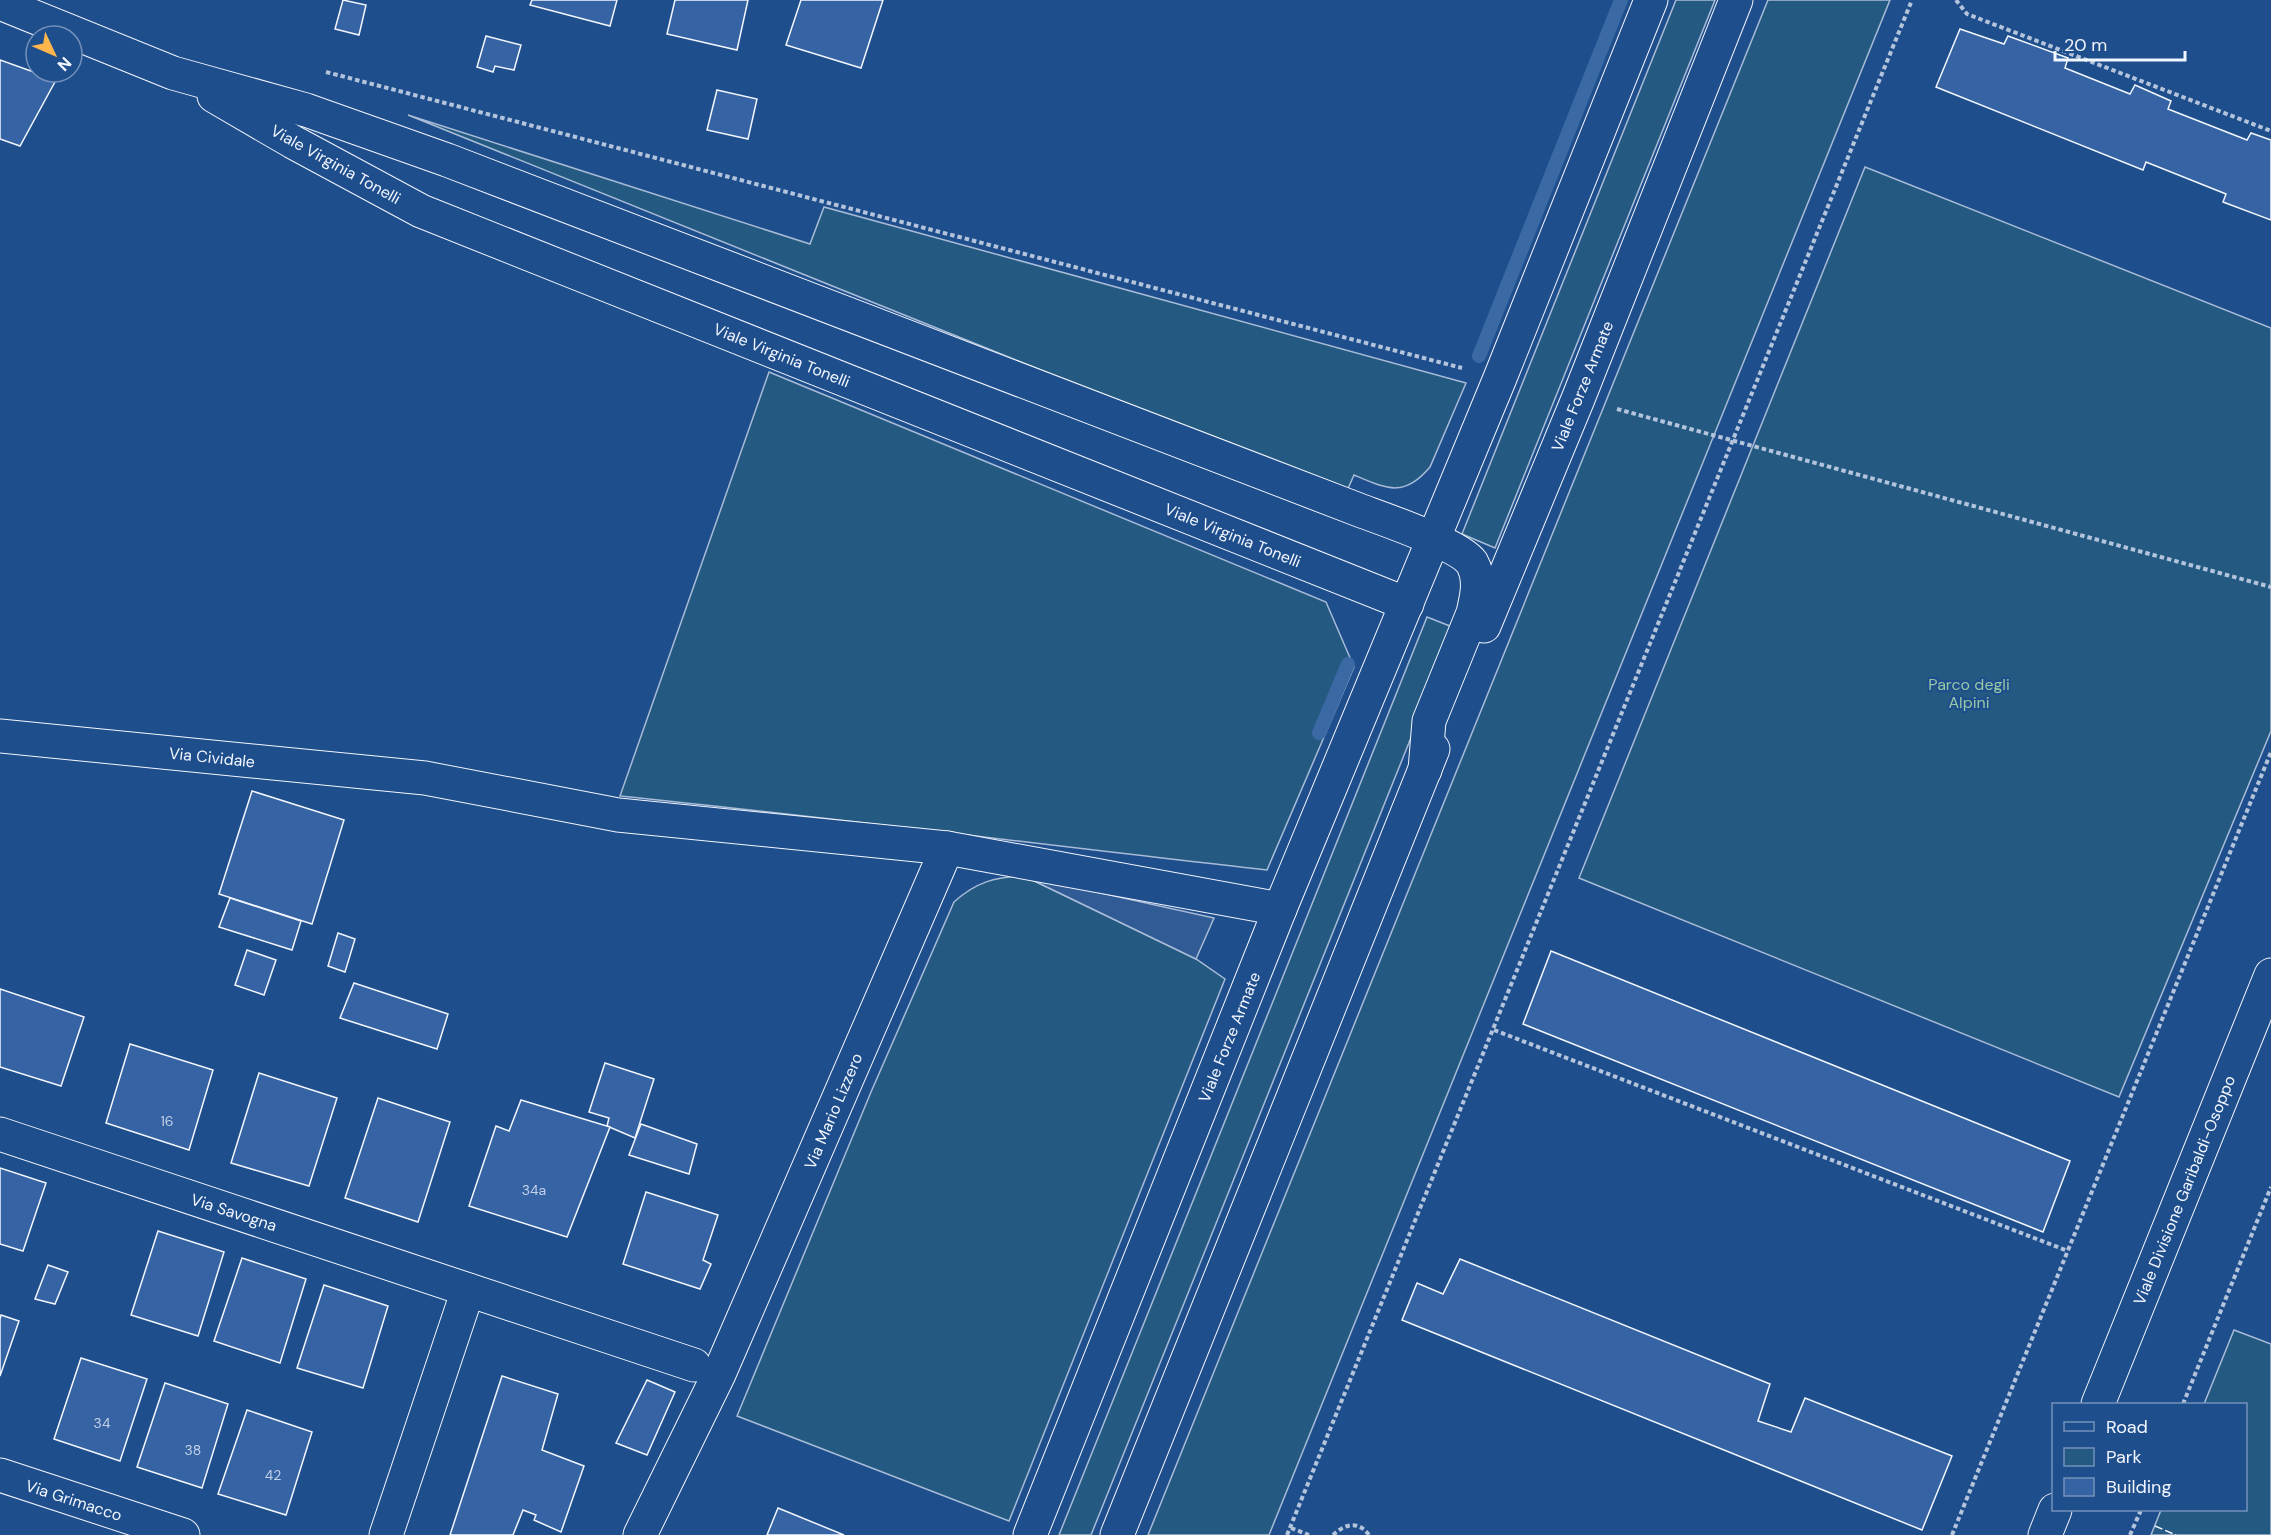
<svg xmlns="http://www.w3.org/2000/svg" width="2271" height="1535" font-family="'DM Sans',sans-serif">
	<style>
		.green { fill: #245a82; stroke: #a8bbd7; stroke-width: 1.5 }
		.parking { fill: #305b95; stroke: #a8bbd7; stroke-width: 1.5 }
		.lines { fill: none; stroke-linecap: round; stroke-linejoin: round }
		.stream { stroke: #3b69a3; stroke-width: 14 }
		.building { fill: #3563a3; stroke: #f2f6ff; stroke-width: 1.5 }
		.minor-casing { stroke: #f2f6ff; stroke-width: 35 }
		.path { stroke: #b3c4dc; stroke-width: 4; stroke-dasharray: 4.5 3; stroke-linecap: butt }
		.minor { stroke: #1f4e8c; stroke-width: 33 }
		.fence { stroke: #f2f6ff; stroke-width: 1.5; stroke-dasharray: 8 3; stroke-linecap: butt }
		.labels { text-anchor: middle; stroke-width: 4.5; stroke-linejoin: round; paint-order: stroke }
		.number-label { font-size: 14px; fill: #c3d1e8 }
		.street-label { font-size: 16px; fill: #f2f6ff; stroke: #1f4e8c }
		.park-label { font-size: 16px; fill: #97c8a6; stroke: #1f4e8c }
	</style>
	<rect width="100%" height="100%" fill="#1f4e8c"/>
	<g class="green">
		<polygon points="1676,0 1715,0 1495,548 1462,534"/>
		<polygon points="1768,0 1890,0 1269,1535 1148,1535"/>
		<path d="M 408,115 L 810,244 L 824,207 L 1466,383 L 1430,467 C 1404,498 1387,489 1354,475 L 1346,493 Z"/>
		<polygon points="1865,167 2271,328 2271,731 2119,1097 1579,878"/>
		<path d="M 769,372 L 1326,602 L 1354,667 L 1267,870 C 1051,846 836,818 620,796 Z"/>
		<polygon points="1427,617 1455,628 1091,1535 1059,1535"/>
		<path d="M 1024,876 L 1196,959 L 1225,979 L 1009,1521 L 737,1416 L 871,1092 L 954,902 C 976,882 995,877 1024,876 Z"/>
		<polygon points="2234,1330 2271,1344 2271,1535 2151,1535 2161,1510 2246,1510 2246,1404 2204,1404"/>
	</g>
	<polygon class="parking" points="1024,876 1214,918 1196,959"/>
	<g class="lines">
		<g class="stream">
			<polyline points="1479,356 1621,0"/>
			<polyline points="1319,733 1348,664"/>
		</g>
	</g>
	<g class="building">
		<polygon points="343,0 366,5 359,35 335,29"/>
		<polygon points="532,0 617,0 610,26 530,5"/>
		<polygon points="675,0 748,0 737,50 667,34"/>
		<polygon points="801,0 883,0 861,68 786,45"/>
		<polygon points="1960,29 2004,44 2008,36 2068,58 2065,68 2130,94 2135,85 2171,101 2168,109 2247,140 2251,133 2271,140 2271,220 2223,202 2226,194 2146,162 2143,170 1936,87"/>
		<polygon points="486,36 521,45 514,70 495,66 493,72 477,67"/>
		<polygon points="0,60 56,80 20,146 0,139"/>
		<polygon points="717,90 757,99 748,139 707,130"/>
		<polygon points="252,791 344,820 312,924 219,894"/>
		<polygon points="230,898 301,921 292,950 219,927"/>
		<polygon points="338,933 355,939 345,972 328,966"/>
		<polygon points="247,950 276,960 264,995 235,985"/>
		<polygon points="1551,951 2070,1161 2043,1232 1523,1024"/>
		<polygon points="354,983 448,1014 437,1049 340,1018"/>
		<polygon points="0,989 84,1017 61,1086 0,1067"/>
		<polygon points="130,1044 213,1070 189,1150 106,1123"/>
		<polygon points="605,1063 654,1079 635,1138 607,1126 609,1118 589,1112"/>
		<polygon points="259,1073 337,1098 309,1186 231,1163"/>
		<polygon points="378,1098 450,1122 418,1222 345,1198"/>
		<polygon points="521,1100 610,1127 567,1237 469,1206 496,1126 509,1131"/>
		<polygon points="641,1124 697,1144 689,1174 629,1155"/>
		<polygon points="0,1168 46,1183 23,1251 0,1244"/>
		<polygon points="646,1192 718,1215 703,1260 711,1264 700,1289 623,1264"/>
		<polygon points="158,1231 224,1252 198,1336 131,1315"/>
		<polygon points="242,1258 306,1279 280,1363 214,1341"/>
		<polygon points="1460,1259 1770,1384 1758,1421 1791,1432 1805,1398 1952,1456 1922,1530 1402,1320 1417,1283 1443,1294"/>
		<polygon points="48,1265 68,1272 55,1304 35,1299"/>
		<polygon points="324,1285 388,1306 363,1388 297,1368"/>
		<polygon points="1,1315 19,1321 0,1376 0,1319"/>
		<polygon points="81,1358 147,1379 120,1461 54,1439"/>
		<polygon points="502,1376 558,1394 542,1450 584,1466 561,1532 534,1520 536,1515 523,1510 513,1535 450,1535"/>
		<polygon points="647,1380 675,1392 647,1455 616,1443"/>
		<polygon points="165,1383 228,1404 202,1488 137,1467"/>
		<polygon points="247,1410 312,1432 286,1515 218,1494"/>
		<polygon points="778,1508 844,1535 767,1535"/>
	</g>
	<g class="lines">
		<defs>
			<g id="minor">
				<path d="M 0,3 L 173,73 L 306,110 L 447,160 L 1359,510 C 1383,519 1460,545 1472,563 C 1481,579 1477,596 1473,613 L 1429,721 L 1425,770"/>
				<polyline points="214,96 293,142 421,211 1407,604"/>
				<polyline points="1484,626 1578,399 1736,0"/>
				<polyline points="0,736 425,778 618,815 947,848"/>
				<polyline points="0,1134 694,1365"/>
				<polyline points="2098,1404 2271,975"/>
				<polyline points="0,1475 183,1535"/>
				<polyline points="386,1535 468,1290"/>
				<polyline points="640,1535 719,1374 947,848 1280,909"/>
				<polyline points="1030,1535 1280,909 1500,378 1651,0"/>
				<polyline points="1117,1535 1433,749"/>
				<polyline points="2045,1535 2055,1510"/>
			</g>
		</defs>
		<use href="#minor" class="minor-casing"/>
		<g class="path">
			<polyline points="1956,0 1967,14 2271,131"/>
			<polyline points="326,72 1462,368"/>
			<polyline points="1617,409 2271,587"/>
			<polyline points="1494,1030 2068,1251"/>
			<polyline points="2183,1404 2271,1187"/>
			<polyline points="1291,1528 1309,1535"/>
			<polyline points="1287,1535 1912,0"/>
			<path d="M 1333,1535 C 1345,1524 1358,1520 1369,1535"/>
			<polyline points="1952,1535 2271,752"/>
			<polyline points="2130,1535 2141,1510"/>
		</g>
		<use href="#minor" class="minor"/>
		<polyline class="fence" points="2155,1526 2176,1535"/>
	</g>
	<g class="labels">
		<g class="number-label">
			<text x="167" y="1126">16</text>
			<text x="534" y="1195">34a</text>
			<text x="102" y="1428">34</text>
			<text x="193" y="1455">38</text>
			<text x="273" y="1480">42</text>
		</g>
		<g class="street-label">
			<text transform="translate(336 164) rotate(29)" y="6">Viale Virginia Tonelli</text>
			<text transform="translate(782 355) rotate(22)" y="6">Viale Virginia Tonelli</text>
			<text transform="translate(1582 386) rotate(-68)" y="6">Viale Forze Armate</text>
			<text transform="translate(1233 535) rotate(22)" y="6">Viale Virginia Tonelli</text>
			<text transform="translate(212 757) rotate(6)" y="6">Via Cividale</text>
			<text transform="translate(1229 1037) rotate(-68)" y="6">Viale Forze Armate</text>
			<text transform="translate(833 1111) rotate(-67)" y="6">Via Mario Lizzero</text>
			<text transform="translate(2184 1190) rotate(-68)" y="6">Viale Divisione Garibaldi-Osoppo</text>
			<text transform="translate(234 1212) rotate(18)" y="6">Via Savogna</text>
			<text transform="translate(74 1500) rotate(18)" y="6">Via Grimacco</text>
		</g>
		<g class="park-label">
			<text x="1969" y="690">Parco degli<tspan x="1969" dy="18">Alpini</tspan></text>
		</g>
	</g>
	<rect x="2052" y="1403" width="195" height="108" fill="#1f4e8c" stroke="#7391ba" stroke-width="1.5"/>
	<rect x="2064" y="1422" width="30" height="9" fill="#1f4e8c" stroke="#7391ba" stroke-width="1.5"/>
	<text x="2106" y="1433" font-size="18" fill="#f2f6ff">Road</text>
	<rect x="2064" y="1448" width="30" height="18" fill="#245a82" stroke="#7391ba" stroke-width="1.5"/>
	<text x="2106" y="1463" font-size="18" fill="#f2f6ff">Park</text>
	<rect x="2064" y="1478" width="30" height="18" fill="#3563a3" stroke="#7391ba" stroke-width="1.5"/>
	<text x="2106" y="1493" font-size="18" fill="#f2f6ff">Building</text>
	<g transform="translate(54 54) rotate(134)"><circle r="28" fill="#1f4e8c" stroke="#7391ba" stroke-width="1.5"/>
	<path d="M0-4.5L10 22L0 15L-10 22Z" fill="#ffb74d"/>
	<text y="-9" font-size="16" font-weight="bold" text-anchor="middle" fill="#f2f6ff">N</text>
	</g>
	<path d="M2055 51v9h130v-9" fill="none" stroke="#f2f6ff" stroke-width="3"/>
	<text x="2064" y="51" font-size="18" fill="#f2f6ff" stroke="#1f4e8c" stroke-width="4.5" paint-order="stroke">20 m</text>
</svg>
